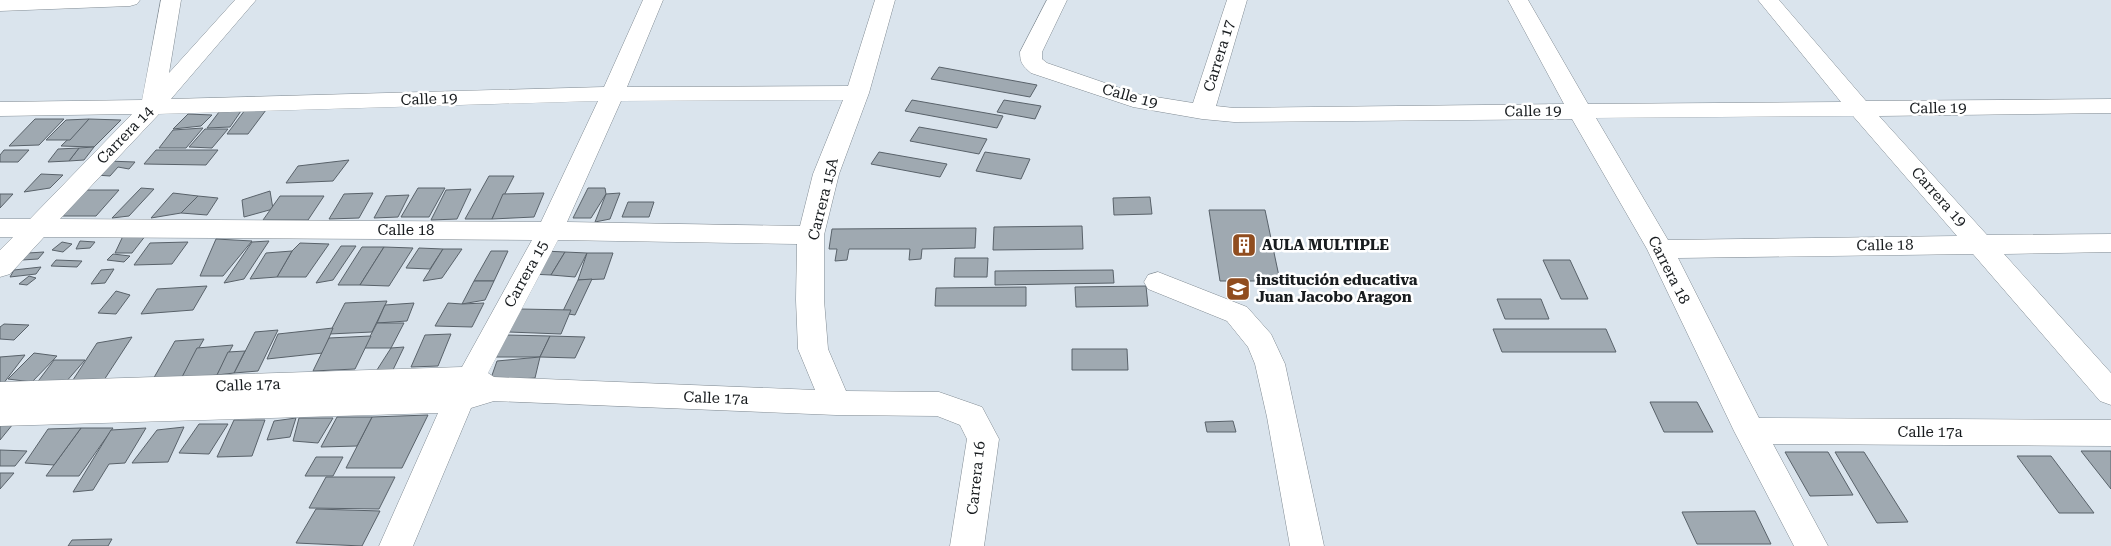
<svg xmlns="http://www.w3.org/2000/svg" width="2111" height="546" font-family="'Roboto Serif',serif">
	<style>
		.building { fill: #9fa9b1; stroke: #59626a }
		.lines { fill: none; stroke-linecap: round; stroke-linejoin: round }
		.minor-casing { stroke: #818b93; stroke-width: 1 }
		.minor { fill: #fff; fill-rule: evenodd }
		.labels { text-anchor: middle; stroke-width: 5; stroke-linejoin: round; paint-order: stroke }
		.street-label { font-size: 15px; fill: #181c1f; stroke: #fff }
		.poi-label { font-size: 15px; font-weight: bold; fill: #181c1f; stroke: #fff; text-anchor: start }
	</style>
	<rect width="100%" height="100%" fill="#dae4ed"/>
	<g class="building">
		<polygon points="939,67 1037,85 1030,97 931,79"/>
		<polygon points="912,100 1003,116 997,128 905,111"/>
		<polygon points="1004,100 1041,106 1035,119 997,112"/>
		<polygon points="245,110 266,110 248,134 227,134"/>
		<polygon points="241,111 230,127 207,128 219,112"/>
		<polygon points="188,114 212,115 201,126 173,129"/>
		<polygon points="35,119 64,119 39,145 9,146"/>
		<polygon points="89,119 121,120 94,147 61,146"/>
		<polygon points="89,119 70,140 46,140 66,120"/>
		<polygon points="919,127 987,139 979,154 910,141"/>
		<polygon points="203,128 186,148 159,148 173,130"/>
		<polygon points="205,129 228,129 212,148 189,147"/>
		<polygon points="94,147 84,160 69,161 79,148"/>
		<polygon points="79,148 69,161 48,162 58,149"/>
		<polygon points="4,150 29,150 18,162 0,162 0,155"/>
		<polygon points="156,150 218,150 206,165 144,164"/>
		<polygon points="879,152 947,164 940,177 871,164"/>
		<polygon points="985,152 1030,159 1021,179 976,171"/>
		<polygon points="349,160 333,181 286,183 298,166"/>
		<polygon points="107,161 135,162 129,169 118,167 110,176 96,175"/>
		<polygon points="41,174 63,175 50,188 24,192"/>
		<polygon points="489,176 514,176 492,219 465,219"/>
		<polygon points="141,188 154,189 129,216 112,218"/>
		<polygon points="418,188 445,188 429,217 401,217"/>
		<polygon points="588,188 605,188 606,194 591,218 573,218"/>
		<polygon points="471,189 457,219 431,220 446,190"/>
		<polygon points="79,190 119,190 96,216 55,216"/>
		<polygon points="270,191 273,209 244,217 242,200"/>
		<polygon points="173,193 198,196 181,213 151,218"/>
		<polygon points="373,193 359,218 329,219 344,194"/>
		<polygon points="544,193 534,217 492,219 503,194"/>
		<polygon points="620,193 610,219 595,222 606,194"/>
		<polygon points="0,194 13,194 0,208"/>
		<polygon points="409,195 398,217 374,218 386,196"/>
		<polygon points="198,196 218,198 207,215 181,213"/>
		<polygon points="280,196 324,196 308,220 263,220"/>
		<polygon points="1150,197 1152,214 1114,215 1113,198"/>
		<polygon points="628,202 654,202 649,217 622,217"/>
		<polygon points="1209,210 1265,210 1280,281 1220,281"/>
		<polygon points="1082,226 1083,249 993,250 994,227"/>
		<polygon points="976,228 975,248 922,249 921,259 909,260 910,249 849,249 847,260 835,261 837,249 829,249 832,229"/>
		<polygon points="146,235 132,253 115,253 123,236"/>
		<polygon points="216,239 252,241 223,276 200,276"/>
		<polygon points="80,241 95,242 90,248 76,249"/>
		<polygon points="269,241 244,279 224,283 252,242"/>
		<polygon points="62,242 72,244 63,252 52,250"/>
		<polygon points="188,242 172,264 134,265 150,243"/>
		<polygon points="300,243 329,244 306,277 277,277 292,251"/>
		<polygon points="341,246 356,246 333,280 316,283"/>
		<polygon points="362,247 384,247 360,285 338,285"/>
		<polygon points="384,247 413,248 389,286 360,285"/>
		<polygon points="419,248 443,249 430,269 406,268"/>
		<polygon points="443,249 462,249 442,278 423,281"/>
		<polygon points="292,251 277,277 250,279 266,253"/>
		<polygon points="491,251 508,251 494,281 474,281"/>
		<polygon points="544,251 565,252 551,275 530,274"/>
		<polygon points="44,252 38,259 22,260 28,253"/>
		<polygon points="565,252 587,253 575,277 551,275"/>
		<polygon points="587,253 613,253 604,279 578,280"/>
		<polygon points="113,254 130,256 124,262 107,260"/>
		<polygon points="955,258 988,258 987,277 954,277"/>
		<polygon points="56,260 82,261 77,267 51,266"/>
		<polygon points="1543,260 1570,260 1588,299 1561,299"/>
		<polygon points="41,267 36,274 10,277 14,270"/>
		<polygon points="114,269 105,283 91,284 101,270"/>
		<polygon points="1113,270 1114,283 995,285 995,271"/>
		<polygon points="29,276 36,278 27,285 19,284"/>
		<polygon points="592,279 575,315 562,313 578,280"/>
		<polygon points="474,281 494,281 485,300 462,304"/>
		<polygon points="207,286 193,310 141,314 157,289"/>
		<polygon points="1146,286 1148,306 1076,307 1075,287"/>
		<polygon points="1026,287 1026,306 935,306 936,288"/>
		<polygon points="116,291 130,295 116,314 98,313"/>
		<polygon points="1497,299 1541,299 1549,319 1505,319"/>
		<polygon points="387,301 372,332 329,334 345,303"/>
		<polygon points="414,303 407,321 377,323 385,305"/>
		<polygon points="448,303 462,304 484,303 472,327 435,326"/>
		<polygon points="520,309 571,310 561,334 509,332"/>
		<polygon points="377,323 404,323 391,348 364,348"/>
		<polygon points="4,324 29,325 14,340 0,339 0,327"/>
		<polygon points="333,328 323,353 267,359 278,334"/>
		<polygon points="1493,329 1606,329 1616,352 1502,352"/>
		<polygon points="278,330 258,371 234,373 255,332"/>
		<polygon points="451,334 438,366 411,367 425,335"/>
		<polygon points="506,335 550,336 540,357 496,357"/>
		<polygon points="371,336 355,369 313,371 329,338"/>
		<polygon points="550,336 585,337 575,358 540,357"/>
		<polygon points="132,337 104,380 71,383 97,343"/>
		<polygon points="204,339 181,379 152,381 175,341"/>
		<polygon points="233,345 217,375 181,379 197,348"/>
		<polygon points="404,347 391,374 375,373 391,348"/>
		<polygon points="1072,349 1127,349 1128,370 1072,370"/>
		<polygon points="245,351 234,373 217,375 228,352"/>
		<polygon points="34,353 57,356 32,382 8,379"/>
		<polygon points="25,355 0,388 0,357"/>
		<polygon points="540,357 535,378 490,381 497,361"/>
		<polygon points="54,360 85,360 65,383 36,384"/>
		<polygon points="1650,402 1697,402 1713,432 1664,432"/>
		<polygon points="428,415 402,468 346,468 372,417"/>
		<polygon points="337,417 372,417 357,446 321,447"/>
		<polygon points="296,418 290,437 267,440 274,421"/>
		<polygon points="299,418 333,418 318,443 293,441"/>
		<polygon points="234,420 265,420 252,456 217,457"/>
		<polygon points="1233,421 1236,432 1207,432 1205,422"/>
		<polygon points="0,424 13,424 0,440"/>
		<polygon points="199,424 228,424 209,454 179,453"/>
		<polygon points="184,427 168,462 132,463 157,430"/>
		<polygon points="81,428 113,428 79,476 46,476"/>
		<polygon points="81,428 54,465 25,463 48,429"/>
		<polygon points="146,428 125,463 109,464 93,490 73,492 111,430"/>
		<polygon points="0,450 27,451 15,466 0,466"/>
		<polygon points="2081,451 2111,451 2111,489"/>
		<polygon points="1785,452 1828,452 1853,495 1810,496"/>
		<polygon points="1835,452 1864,452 1908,522 1877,523"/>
		<polygon points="2017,456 2051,456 2094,513 2059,513"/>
		<polygon points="316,457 343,457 333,476 305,476"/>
		<polygon points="0,473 14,473 0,489"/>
		<polygon points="326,477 395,477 379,509 309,508"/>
		<polygon points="316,509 380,511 362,546 296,543"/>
		<polygon points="1755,511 1771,544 1697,544 1682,512"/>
		<polygon points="112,539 108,546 68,546 72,540"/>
	</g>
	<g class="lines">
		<defs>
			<g id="minor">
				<polygon points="0,0 140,0 137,4 130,6 0,11"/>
				<path d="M 161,0 L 181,0 L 169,73 L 235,0 L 256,0 L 171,99 L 604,87 L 643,0 L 663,0 L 627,87 L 848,86 L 875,0 L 895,0 L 869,93 L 839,174 L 824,235 L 824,300 L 828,349 L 846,391 L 939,392 L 982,407 L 999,439 L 984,546 L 950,546 L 967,439 L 960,425 L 937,416 L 836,415 L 494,401 L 471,408 L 413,546 L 379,546 L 438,413 L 0,426 L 0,382 L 462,367 L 532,240 L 44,237 L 10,274 L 0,277 L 0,250 L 13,237 L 0,237 L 0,219 L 30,219 L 132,114 L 0,116 L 0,102 L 142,100 ZM 843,100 L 813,174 L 800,226 L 567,222 L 621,101 ZM 598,101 L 541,222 L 60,219 L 159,114 ZM 558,240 L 797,244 L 796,300 L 798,349 L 815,390 L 494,377 L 488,373 Z"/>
				<path d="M 1047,0 L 1067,0 L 1042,52 L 1042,59 L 1047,63 L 1137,94 L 1193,103 L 1227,0 L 1247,0 L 1216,106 L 1234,108 L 1564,104 L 1508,0 L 1528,0 L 1588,104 L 1841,102 L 1758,0 L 1779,0 L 1866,101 L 2111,99 L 2111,113 L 1879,116 L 1987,235 L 2111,234 L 2111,252 L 2004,254 L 2111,373 L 2111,405 L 2100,401 L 1973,254 L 1678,258 L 1759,418 L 2111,420 L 2111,446 L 1773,444 L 1828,546 L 1794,546 L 1734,431 L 1647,249 L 1572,119 L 1234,122 L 1202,119 L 1133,107 L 1031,73 C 1023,66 1020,63 1020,52 ZM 1853,116 L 1957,236 L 1668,240 L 1596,118 Z"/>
				<polygon points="1158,272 1247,307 1271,334 1285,364 1324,546 1290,546 1267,417 1255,364 1248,347 1227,321 1148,289 1144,282 1148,275"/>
			</g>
		</defs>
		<use href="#minor" class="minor-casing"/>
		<use href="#minor" class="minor"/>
	</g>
	<defs>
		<symbol id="building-square" viewBox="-11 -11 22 22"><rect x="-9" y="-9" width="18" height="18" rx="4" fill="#904d1f" stroke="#fff"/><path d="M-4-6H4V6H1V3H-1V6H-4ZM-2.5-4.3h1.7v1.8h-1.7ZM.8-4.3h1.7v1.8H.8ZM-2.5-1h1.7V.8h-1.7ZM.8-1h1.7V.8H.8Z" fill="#fff"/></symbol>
		<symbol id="school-square" viewBox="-11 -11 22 22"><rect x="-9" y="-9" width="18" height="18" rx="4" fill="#904d1f" stroke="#fff"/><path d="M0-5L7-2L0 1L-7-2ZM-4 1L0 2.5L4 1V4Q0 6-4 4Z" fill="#fff"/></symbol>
	</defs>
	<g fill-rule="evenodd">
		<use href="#building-square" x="1230" y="231" width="28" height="28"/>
		<use href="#school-square" x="1224" y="275" width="28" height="28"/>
	</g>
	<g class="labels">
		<g class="street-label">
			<text transform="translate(1219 56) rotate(-73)" y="5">Carrera 17</text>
			<text transform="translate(1130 96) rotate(15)" y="5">Calle 19</text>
			<text transform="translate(429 99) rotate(-2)" y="5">Calle 19</text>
			<text transform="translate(1938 108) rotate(-1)" y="5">Calle 19</text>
			<text transform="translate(1533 111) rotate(-1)" y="5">Calle 19</text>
			<text transform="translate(125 135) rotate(-46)" y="5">Carrera 14</text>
			<text transform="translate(1939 197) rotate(48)" y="5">Carrera 19</text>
			<text transform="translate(823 199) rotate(-76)" y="5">Carrera 15A</text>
			<text x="406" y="235">Calle 18</text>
			<text transform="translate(1885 245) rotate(-1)" y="5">Calle 18</text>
			<text transform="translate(1669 270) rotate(63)" y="5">Carrera 18</text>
			<text transform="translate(526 274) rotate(-61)" y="5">Carrera 15</text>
			<text transform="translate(248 385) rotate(-2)" y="5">Calle 17a</text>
			<text transform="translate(716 398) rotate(2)" y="5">Calle 17a</text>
			<text x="1930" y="437">Calle 17a</text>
			<text transform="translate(976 478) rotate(-84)" y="5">Carrera 16</text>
		</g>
		<g class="poi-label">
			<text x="1262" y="250">AULA MULTIPLE</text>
			<text x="1256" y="285">institución educativa<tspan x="1256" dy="17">Juan Jacobo Aragon</tspan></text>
		</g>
	</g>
</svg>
